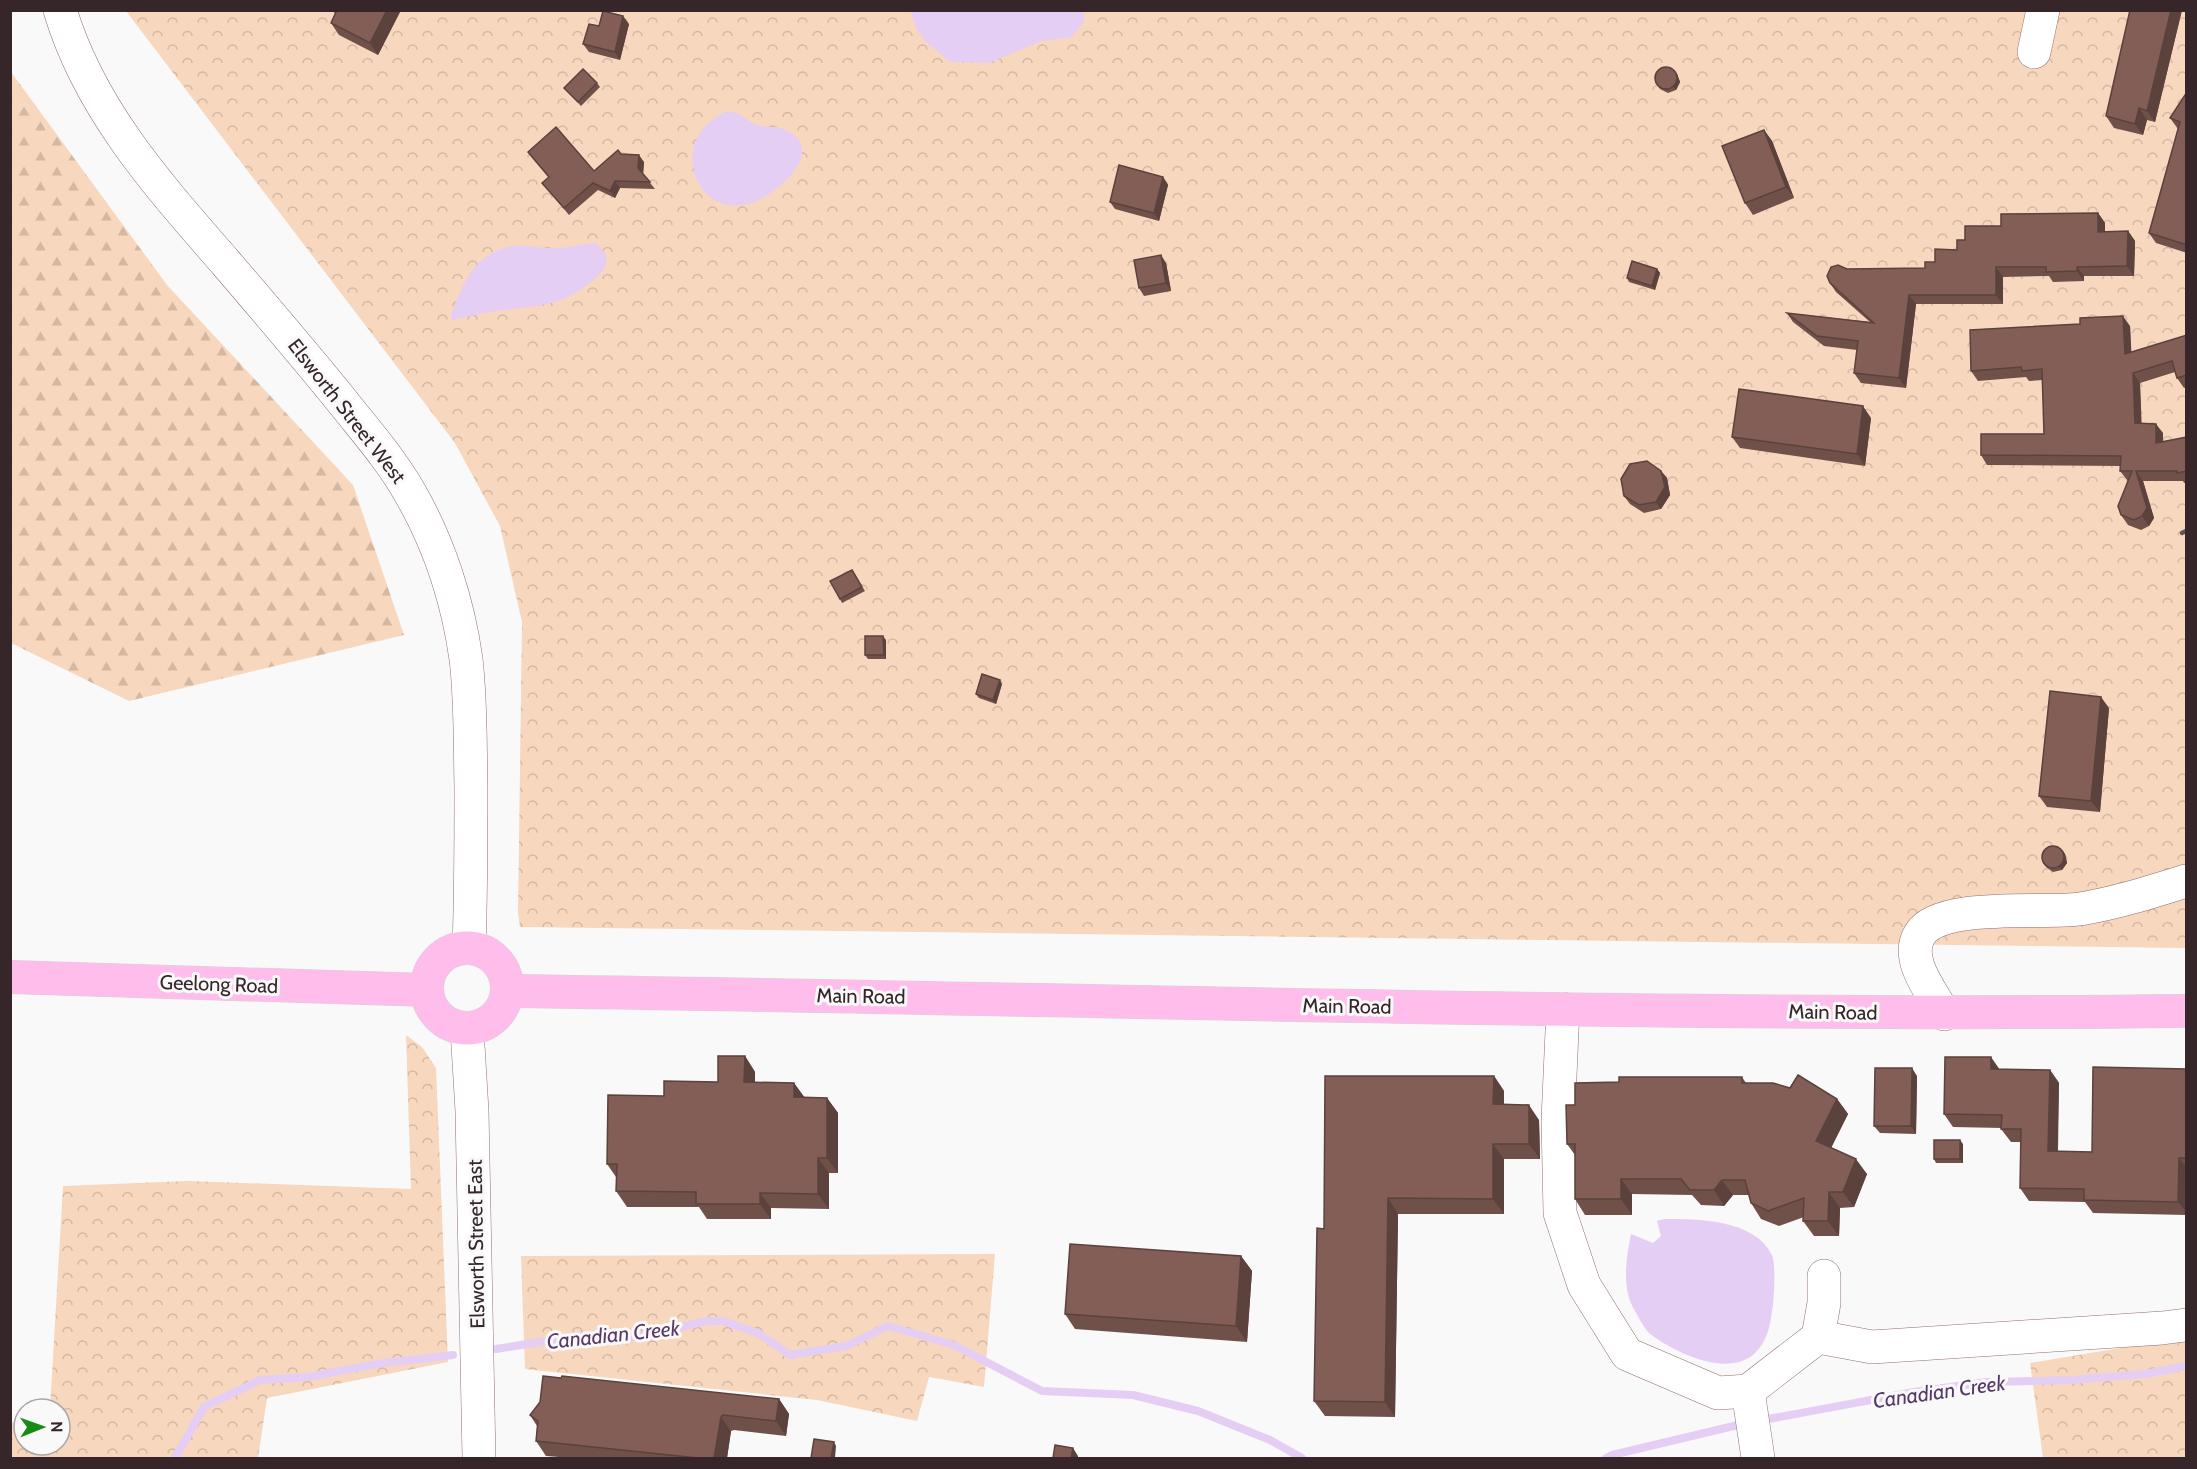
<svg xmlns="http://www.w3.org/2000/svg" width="2197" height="1469" font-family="Cabin,sans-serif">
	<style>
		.forest { fill: url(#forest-firs) }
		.park { fill: url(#park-crowns) }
		.water { fill: #e5cef4 }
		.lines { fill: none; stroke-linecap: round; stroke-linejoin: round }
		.stream { stroke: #e5cef4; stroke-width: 8 }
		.minor-casing { stroke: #936e74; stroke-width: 34 }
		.major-casing { stroke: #d7d4d4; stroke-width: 34 }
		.minor { stroke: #fff; stroke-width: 33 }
		.major { stroke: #febdea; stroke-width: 33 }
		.rail { stroke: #615557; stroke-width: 4.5 }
		.wall { fill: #70514a }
		.shaded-wall { fill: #5b423c }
		.building { fill: #825e56; stroke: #5b423c; stroke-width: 1.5 }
		.labels { text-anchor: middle; stroke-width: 6; stroke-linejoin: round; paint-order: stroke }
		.street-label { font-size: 20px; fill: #362629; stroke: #f9f9f9 }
		.water-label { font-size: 21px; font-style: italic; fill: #583969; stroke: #f9f9f9 }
	</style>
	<defs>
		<pattern id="forest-firs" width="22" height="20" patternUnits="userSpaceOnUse" patternTransform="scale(1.5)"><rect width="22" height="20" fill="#f7d7bd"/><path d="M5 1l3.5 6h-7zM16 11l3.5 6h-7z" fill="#d4b8a2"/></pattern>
		<pattern id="park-crowns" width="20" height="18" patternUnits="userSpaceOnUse" patternTransform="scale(1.5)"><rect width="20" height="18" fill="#f7d7bd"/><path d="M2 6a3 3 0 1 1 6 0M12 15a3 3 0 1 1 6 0" fill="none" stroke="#d4b8a2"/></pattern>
	</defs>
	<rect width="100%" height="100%" fill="#f9f9f9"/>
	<polygon class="forest" points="11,72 167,285 353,485 404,635 129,701 11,643"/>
	<g class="park">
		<polygon points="126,11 2186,11 2186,948 520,927 518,913 522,622 500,526 455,443"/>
		<polygon points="406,1035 422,1047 436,1068 448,1362 267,1398 258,1458 11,1458 11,1423 24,1423 24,1445 60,1445 60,1409 50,1409 63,1186 188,1181 411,1189"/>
		<polygon points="995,1254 984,1387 929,1377 917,1421 817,1400 525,1369 521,1256"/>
		<polygon points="2186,1337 2186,1458 2043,1458 2030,1363"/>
	</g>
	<g class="water">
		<polygon points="911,11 1084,11 1084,21 1072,37 1042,41 989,63 951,62 926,42 916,28"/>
		<path d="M 729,111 C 743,113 746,121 757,125 C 764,128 772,126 780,128 C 814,139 804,164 783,183 C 706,254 654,138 729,111 Z"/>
		<path d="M 596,243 C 609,254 610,265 597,277 C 566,305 542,306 502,310 C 486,312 468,317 452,320 L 451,315 C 463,283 474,253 513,246 C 525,244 537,248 550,248 C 565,249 581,244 596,243 Z"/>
		<path d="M 1664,1219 C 1698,1219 1754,1219 1772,1255 C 1776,1265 1774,1293 1773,1305 C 1770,1324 1769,1340 1754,1354 C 1727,1378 1673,1352 1649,1333 C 1644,1328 1631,1305 1629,1298 C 1623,1277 1627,1254 1631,1234 L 1653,1243 L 1661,1236 L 1657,1221 Z"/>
	</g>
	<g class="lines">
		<g class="stream">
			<polyline points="496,1349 578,1336 635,1337 708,1321 723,1321 758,1333 790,1355 846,1346 888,1326 954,1345 1042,1391 1133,1395 1198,1411 1270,1440 1302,1458"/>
			<polyline points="1763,1420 1914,1392 1987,1382 2071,1380 2145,1374 2186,1366"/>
			<polyline points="175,1458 204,1407 260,1380 309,1377 376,1364 453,1355"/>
			<polyline points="1606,1458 1612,1455 1738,1425"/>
		</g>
		<defs>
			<g id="minor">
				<path d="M 60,10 C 90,110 159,186 226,263 C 268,312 310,361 350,411 C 371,437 393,463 410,493 C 439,543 458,602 466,659 C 471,701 470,745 471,787 C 471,841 471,894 469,948"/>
				<polyline points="2034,52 2043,10"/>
				<polyline points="1563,1009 1558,1120 1560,1213 1584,1285 1627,1354 1718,1393 1748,1391 1818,1337 1824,1303 1824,1276"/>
				<path d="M 1944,1014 C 1932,992 1904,959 1920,934 C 1940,902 2043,914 2080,909 C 2116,903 2151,892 2186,881"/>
				<polyline points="467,1029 472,1111 479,1458"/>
				<polyline points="1818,1337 1872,1347 2162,1328 2186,1325"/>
				<polyline points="1748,1391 1758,1458"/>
			</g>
			<g id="major">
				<circle cx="467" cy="988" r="40"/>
				<polyline points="10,977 427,990"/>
				<path d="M 508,991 C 1067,998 1627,1017 2186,1011"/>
			</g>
		</defs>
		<use href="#minor" class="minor-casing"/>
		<use href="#major" class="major-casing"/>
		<use href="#minor" class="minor"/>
		<use href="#major" class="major"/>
		<polyline class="rail" points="2182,533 2186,531"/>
	</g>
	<g class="wall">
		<polygon points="331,10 401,10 378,55 339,35 331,23 336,14"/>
		<polygon points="2130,10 2182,10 2155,122 2147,120 2143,135 2114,128 2106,116"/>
		<polygon points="629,24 620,60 589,52 583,44 599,26"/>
		<polygon points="1677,74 1680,82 1676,90 1668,93 1660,89 1657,85"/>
		<polygon points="597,83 600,87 581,106 564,88"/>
		<polygon points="2187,92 2187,253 2156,243 2149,233 2178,129 2170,118"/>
		<polygon points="1764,130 1772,141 1794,198 1753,215 1745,203"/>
		<polygon points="528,152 594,171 621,154 644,162 643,174 655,189 620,188 615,198 598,190 569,215 542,183 549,177"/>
		<polygon points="1163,177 1168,185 1159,221 1115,209 1110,202"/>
		<polygon points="2098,213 2105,223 2105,231 2128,231 2135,241 2134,276 2084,276 2084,281 2053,282 2049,276 2003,277 2003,304 1916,304 1906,388 1861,383 1854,373 1857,350 1824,346 1793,322 1787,313 1870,322 1836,292 1830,283 1847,269 1925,268 1957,250 1965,240 2001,226"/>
		<polygon points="1166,263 1171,291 1144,296 1139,288"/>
		<polygon points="1657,269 1660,273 1655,290 1629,282 1627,278"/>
		<polygon points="2130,326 2131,352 2187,335 2187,387 2184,388 2177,378 2175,372 2140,383 2141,423 2163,433 2163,442 2187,437 2187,482 2184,483 2183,481 2143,481 2154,518 2149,526 2141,530 2128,525 2121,515 2128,481 2120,471 2120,466 1987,465 1981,455 2044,434 2043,380 2029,381 2026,377 1978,381 1971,371"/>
		<polygon points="1871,418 1865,466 1740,448 1732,437"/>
		<polygon points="1661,471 1667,478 1670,495 1661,509 1644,513 1630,504 1624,496"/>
		<polygon points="852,570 865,591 842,603 840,599"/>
		<polygon points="886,640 886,659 868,659 865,655"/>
		<polygon points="1002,684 996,704 979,698 976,694"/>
		<polygon points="2109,708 2100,812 2047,807 2039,796"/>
		<polygon points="2062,850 2065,854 2067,863 2062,870 2053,872 2046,867 2043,863"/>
		<polygon points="745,1056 755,1072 755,1082 794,1083 804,1097 827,1098 838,1113 838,1173 829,1173 829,1209 771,1208 771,1219 707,1219 699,1207 627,1207 616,1191 616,1177 607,1164 664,1096 718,1082"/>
		<polygon points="2187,1069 2187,1215 2093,1213 2085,1202 2029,1201 2020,1188 2020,1142 2011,1142 2001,1129 2002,1128 1953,1127 1944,1114 2000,1070 2050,1070 2059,1083 2058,1152 2092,1152"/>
		<polygon points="1494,1076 1504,1091 1504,1105 1539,1120 1540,1159 1504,1159 1504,1214 1398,1214 1395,1417 1325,1416 1314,1401 1324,1229"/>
		<polygon points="1917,1076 1916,1134 1880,1133 1874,1126"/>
		<polygon points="1742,1077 1746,1083 1790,1088 1837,1099 1848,1114 1831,1148 1867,1174 1854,1207 1840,1208 1839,1236 1814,1236 1803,1221 1804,1217 1779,1226 1761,1219 1751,1203 1749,1195 1733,1195 1724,1206 1701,1205 1692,1195 1632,1194 1632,1215 1585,1215 1575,1199 1575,1155 1567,1144 1575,1105 1619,1082"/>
		<polygon points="1963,1144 1963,1163 1936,1163 1934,1159"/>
		<polygon points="1241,1256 1252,1271 1247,1342 1075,1329 1065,1314"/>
		<polygon points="779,1399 789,1414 786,1436 734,1430 731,1431 727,1458 572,1458 546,1456 536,1441 537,1426 530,1415"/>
	</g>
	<g class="shaded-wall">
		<polygon points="387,10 401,10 378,55 370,43"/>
		<polygon points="2171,10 2182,10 2155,122 2147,111"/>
		<polygon points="623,16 629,24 620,60 615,52"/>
		<polygon points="1674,70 1677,74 1680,82 1676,90 1673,86"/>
		<polygon points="2139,108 2147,120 2143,135 2135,124"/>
		<polygon points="1764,130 1772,141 1794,198 1786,187"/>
		<polygon points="639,155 644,162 643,175 638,168"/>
		<polygon points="1163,177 1168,185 1159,221 1154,213"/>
		<polygon points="615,181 620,188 615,198 610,191"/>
		<polygon points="2098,213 2105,223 2105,241 2098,232"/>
		<polygon points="2128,231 2135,241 2134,276 2127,266"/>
		<polygon points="1161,255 1166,263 1171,291 1166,283"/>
		<polygon points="1996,267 2003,277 2003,304 1996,295"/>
		<polygon points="2077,267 2084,276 2084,281 2077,271"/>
		<polygon points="1657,269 1660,273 1655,290 1652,286"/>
		<polygon points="1909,295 1916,304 1906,388 1899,378"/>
		<polygon points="2123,316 2130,326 2132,364 2125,354"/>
		<polygon points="2133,373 2140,383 2142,433 2135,423"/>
		<polygon points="1863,406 1871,418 1865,466 1857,454"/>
		<polygon points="2156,424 2163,433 2163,453 2156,443"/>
		<polygon points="1661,471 1667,478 1670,495 1661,509 1656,502"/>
		<polygon points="2136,471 2143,481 2154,518 2149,526 2142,516"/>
		<polygon points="883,636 886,640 886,659 884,655"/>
		<polygon points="1000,680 1002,684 996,704 993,700"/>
		<polygon points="2101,697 2109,708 2100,812 2091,801"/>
		<polygon points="2062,850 2065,854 2067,863 2062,870 2059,866"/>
		<polygon points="745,1056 755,1072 755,1097 744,1082"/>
		<polygon points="1991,1057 2000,1070 1991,1069"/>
		<polygon points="1912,1068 1917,1076 1916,1134 1911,1126"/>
		<polygon points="2050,1070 2059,1083 2057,1164 2048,1151"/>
		<polygon points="1494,1076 1504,1091 1504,1120 1493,1104"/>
		<polygon points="794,1083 805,1098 794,1097"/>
		<polygon points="827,1098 838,1113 838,1173 827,1158"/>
		<polygon points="1837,1099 1848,1114 1827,1156 1816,1141"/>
		<polygon points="1529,1105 1539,1120 1540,1159 1529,1144"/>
		<polygon points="1960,1140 1963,1144 1963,1163 1960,1159"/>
		<polygon points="1493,1144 1504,1159 1504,1214 1493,1199"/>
		<polygon points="818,1158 829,1173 829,1209 818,1194"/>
		<polygon points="2179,1158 2187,1168 2187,1213 2178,1202"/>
		<polygon points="1856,1159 1867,1174 1854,1207 1843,1192"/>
		<polygon points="1621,1179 1632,1194 1632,1215 1621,1199"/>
		<polygon points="1722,1180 1733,1195 1724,1206 1714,1190"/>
		<polygon points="1829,1192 1840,1208 1839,1236 1828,1221"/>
		<polygon points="760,1193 771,1208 771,1219 760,1204"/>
		<polygon points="1388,1198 1398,1214 1395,1417 1385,1402"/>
		<polygon points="1241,1256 1252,1271 1247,1342 1236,1326"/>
		<polygon points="779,1399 789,1414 786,1436 776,1421"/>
		<polygon points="721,1417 731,1431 727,1458 714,1458"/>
		<polygon points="834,1442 836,1446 835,1458 831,1458"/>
		<polygon points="1073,1448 1078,1456 1078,1458 1071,1458"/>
	</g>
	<g class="building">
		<polygon points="337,10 387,10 370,43 331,23"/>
		<polygon points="2130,10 2171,10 2147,111 2139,108 2135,124 2106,116"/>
		<polygon points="603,11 623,16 615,52 583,44 589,24 599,26"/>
		<circle cx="1666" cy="78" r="11"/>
		<polygon points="583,69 597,83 578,102 564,88"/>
		<polygon points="2187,92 2187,245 2149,233 2180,122 2170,118"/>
		<polygon points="556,127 594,171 618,150 621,154 639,155 638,168 650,182 615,181 610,191 593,183 564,208 542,183 549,177 528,152"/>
		<polygon points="1764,130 1786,187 1745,203 1722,146"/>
		<polygon points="1119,165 1163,177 1154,213 1110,202"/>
		<polygon points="2098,213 2098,232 2128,231 2127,266 2077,267 2077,271 2046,272 2046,267 1996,267 1996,295 1909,295 1899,378 1854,373 1858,341 1817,336 1787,313 1874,323 1830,283 1827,276 1831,267 1838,265 1847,269 1925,268 1925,262 1935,262 1935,249 1957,250 1957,240 1965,240 1965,226 2001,226 2001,214"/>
		<polygon points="1161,255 1166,283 1139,288 1134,260"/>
		<polygon points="1632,261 1657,269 1652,286 1627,278"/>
		<polygon points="2123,316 2125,354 2187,335 2187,375 2177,378 2172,361 2133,373 2135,423 2156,424 2156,443 2187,437 2187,471 2177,473 2177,471 2136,471 2147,508 2142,516 2134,520 2121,515 2118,506 2132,471 2120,471 2121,456 1981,455 1981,434 2044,434 2042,369 2022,371 2021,367 1971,371 1970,330 2080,324 2080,318"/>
		<polygon points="1739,389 1863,406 1857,454 1732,437"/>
		<polygon points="1647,461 1661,471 1665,487 1656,502 1639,505 1624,496 1621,479 1630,464"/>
		<polygon points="852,570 862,587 840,599 830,581"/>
		<polygon points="865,636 883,636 884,655 865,655"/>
		<polygon points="982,674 1000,680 993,700 976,694"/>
		<polygon points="2050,691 2101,697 2091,801 2039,796"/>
		<circle cx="2053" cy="857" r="11"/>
		<polygon points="718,1056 745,1056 744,1082 794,1083 794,1097 827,1098 827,1158 818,1158 818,1194 760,1193 760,1204 696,1204 696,1192 616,1191 617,1164 607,1164 608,1095 664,1096 664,1081 718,1082"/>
		<polygon points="1945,1057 1991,1057 1991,1069 2050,1070 2048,1151 2092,1152 2093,1067 2187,1069 2187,1158 2179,1158 2178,1202 2084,1200 2084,1189 2020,1188 2021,1129 2001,1129 2002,1115 1944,1114"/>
		<polygon points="1875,1068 1912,1068 1911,1126 1874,1126"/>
		<polygon points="1798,1075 1837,1099 1816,1141 1856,1159 1843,1192 1829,1192 1828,1221 1803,1221 1804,1198 1768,1211 1751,1203 1745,1180 1722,1180 1714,1190 1690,1190 1681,1179 1621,1179 1621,1199 1575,1199 1575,1144 1567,1144 1566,1105 1575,1105 1575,1083 1619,1082 1619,1077 1742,1077 1742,1083 1773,1083 1790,1088"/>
		<polygon points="1325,1076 1494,1076 1493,1104 1529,1105 1529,1144 1493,1144 1493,1199 1388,1198 1385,1402 1314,1401 1317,1228 1324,1229"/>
		<rect x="1934" y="1140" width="26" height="19"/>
		<polygon points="1070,1244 1241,1256 1236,1326 1065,1314"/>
		<polygon points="543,1376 561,1378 562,1376 779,1399 776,1421 723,1415 721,1417 714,1458 698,1458 536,1441 538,1421 530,1415 540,1402"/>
		<polygon points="814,1439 834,1442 831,1458 811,1458"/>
		<polygon points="1055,1445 1073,1448 1071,1458 1053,1458"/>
	</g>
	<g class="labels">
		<g class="street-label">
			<text transform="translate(347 411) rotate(52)" y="7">Elsworth Street West</text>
			<text transform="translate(219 984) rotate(2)" y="7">Geelong Road</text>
			<text transform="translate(861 996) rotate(1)" y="7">Main Road</text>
			<text transform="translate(1347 1006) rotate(1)" y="7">Main Road</text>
			<text transform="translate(1833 1012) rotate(1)" y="7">Main Road</text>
			<text transform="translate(476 1244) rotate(-91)" y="7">Elsworth Street East</text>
		</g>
		<g class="water-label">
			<text transform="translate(613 1335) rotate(-6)" y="7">Canadian Creek</text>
			<text transform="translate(1939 1392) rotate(-8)" y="7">Canadian Creek</text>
		</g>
	</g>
	<rect width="2197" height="1469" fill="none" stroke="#362629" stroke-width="24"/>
	<g transform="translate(42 1427) rotate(89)"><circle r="28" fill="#f9f9f9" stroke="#aba5a6" stroke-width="1.5"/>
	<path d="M0-4.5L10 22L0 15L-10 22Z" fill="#178c12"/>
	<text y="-9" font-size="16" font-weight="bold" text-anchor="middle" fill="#362629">N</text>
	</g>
</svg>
